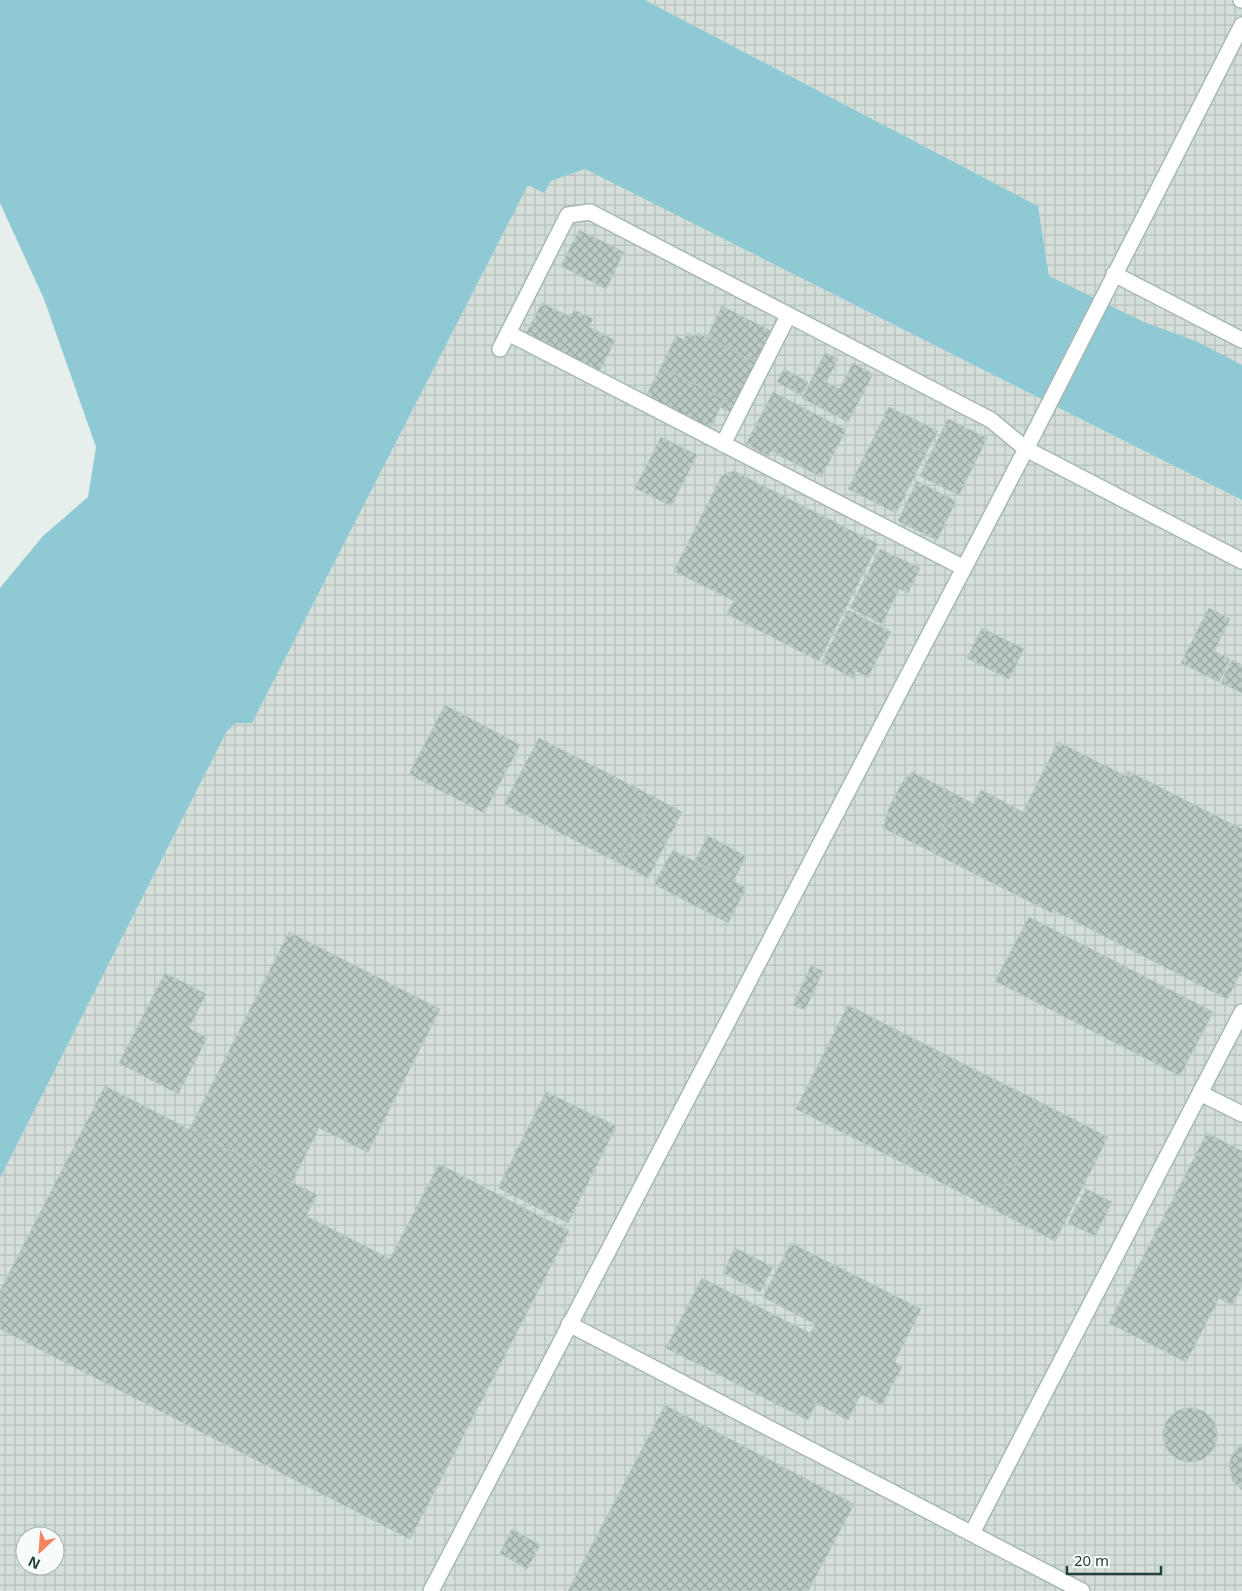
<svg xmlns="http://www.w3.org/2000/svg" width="1242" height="1591" font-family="'Noto Sans',sans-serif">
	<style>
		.industrial { fill: url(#industrial-grid); fill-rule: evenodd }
		.water { fill: #8ec9d4 }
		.building { fill: url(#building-cross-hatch); stroke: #b8c9c2 }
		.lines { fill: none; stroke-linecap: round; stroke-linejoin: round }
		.minor-casing { stroke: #a8b8b2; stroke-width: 18 }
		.tertiary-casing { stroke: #a8b8b2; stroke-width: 18 }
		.minor { stroke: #fff; stroke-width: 15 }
		.tertiary { stroke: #fff; stroke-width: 15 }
	</style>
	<defs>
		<pattern id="industrial-grid" width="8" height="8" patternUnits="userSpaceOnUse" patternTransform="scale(1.25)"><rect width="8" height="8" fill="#d4dfda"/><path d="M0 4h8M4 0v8" fill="none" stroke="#b6c1bc"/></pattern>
		<pattern id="building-cross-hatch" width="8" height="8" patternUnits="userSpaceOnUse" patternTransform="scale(1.25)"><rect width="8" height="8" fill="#bbcac4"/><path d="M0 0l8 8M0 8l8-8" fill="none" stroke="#98a6a0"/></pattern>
	</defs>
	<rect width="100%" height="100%" fill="#e6efeb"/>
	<g class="industrial">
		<polygon points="645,0 1242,0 1242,366 1197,343 1144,322 1049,276 1038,206"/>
		<path d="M 585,169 L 1242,500 L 1242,1591 L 0,1591 L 0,1178 L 227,731 L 236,723 L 252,723 L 528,185 L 551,181 ZM 25,1536 L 55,1536 L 55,1566 L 25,1566 Z"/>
	</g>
	<polygon class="water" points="0,0 645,0 1038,206 1049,276 1144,322 1198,342 1242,365 1242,500 585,169 551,181 544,193 528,185 252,723 236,723 227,731 0,1178 0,588 43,536 88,497 96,447 44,299 0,203"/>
	<g class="building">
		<polygon points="579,230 624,252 606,289 561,266"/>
		<polygon points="542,303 570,317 574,310 593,319 589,327 615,340 598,374 524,337"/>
		<polygon points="722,306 771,331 756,362 707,337"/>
		<polygon points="688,333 695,337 698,333 756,362 731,412 720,407 724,399 661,367 676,336 684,340"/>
		<polygon points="825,353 838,359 826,382 840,389 853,363 873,374 848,422 802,398"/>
		<polygon points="661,367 724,399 708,433 643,402"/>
		<polygon points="784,369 808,382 801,395 777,382"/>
		<polygon points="773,392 846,430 821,477 771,451 768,456 746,444"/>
		<polygon points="889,407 938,431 926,453 878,429"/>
		<polygon points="948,419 987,438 959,495 920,476"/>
		<polygon points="878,429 926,453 896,513 848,489"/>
		<polygon points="661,437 697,455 671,506 635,488"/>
		<polygon points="734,471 878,544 819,661 727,614 734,601 674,571 722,475"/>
		<polygon points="917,481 956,501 937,540 898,521"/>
		<polygon points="880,549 920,568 908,593 899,589 882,624 850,608"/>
		<polygon points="1209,608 1230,619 1214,651 1230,659 1219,682 1181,663"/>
		<polygon points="848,610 891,632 868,677 856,671 853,678 822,662"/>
		<polygon points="982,628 1024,649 1009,679 967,658"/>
		<polygon points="1232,660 1242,665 1242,693 1221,683"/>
		<polygon points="445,705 520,745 484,813 409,774"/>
		<polygon points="539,738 654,797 619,863 504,804"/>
		<polygon points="1058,742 1126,776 1128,771 1242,829 1242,970 1227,999 1053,910 1052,913 930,851 959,796 974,804 981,790 1023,812"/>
		<polygon points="912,772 959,796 930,851 883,828 890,805 904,780"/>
		<polygon points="654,797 682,812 648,878 619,863"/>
		<polygon points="708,836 746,856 733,882 695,861"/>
		<polygon points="673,850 746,888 728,923 654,884"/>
		<polygon points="1029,917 1213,1012 1180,1076 995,981"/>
		<polygon points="289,932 440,1009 368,1152 319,1128 292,1182 189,1130"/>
		<polygon points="811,966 823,971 805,1010 793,1005"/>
		<polygon points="165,973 206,994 189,1028 207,1038 178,1094 119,1063"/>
		<polygon points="848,1005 948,1056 895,1159 796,1109"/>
		<polygon points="948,1056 1046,1105 993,1209 895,1159"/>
		<polygon points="105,1086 317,1195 306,1216 390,1259 439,1164 569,1231 410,1539 0,1329 0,1291"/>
		<polygon points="546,1092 616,1126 568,1223 498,1188"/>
		<polygon points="1046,1105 1108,1137 1055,1241 993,1209"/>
		<polygon points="1207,1133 1242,1151 1242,1286 1232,1305 1219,1298 1186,1362 1109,1323"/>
		<polygon points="1086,1189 1112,1202 1095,1236 1068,1223"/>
		<polygon points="791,1243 921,1309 894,1362 902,1366 882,1405 861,1394 848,1420 816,1403 808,1420 666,1348 702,1278 810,1333 815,1324 763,1297"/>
		<polygon points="735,1248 773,1267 760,1292 723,1273"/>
		<polygon points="665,1405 854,1504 808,1591 568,1591"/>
		<circle cx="1190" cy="1435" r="27"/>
		<polygon points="1242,1444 1242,1490 1233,1482 1229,1464 1232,1455"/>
		<polygon points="512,1529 540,1545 527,1569 500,1553"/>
	</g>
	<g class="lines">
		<defs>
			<g id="minor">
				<polyline points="1241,0 1242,0"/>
				<polyline points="1114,274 1242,340"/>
				<polyline points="508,333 964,568"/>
				<polyline points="500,349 568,215 590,212 991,420 1026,449 1242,561"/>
				<polyline points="723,444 788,316"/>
				<polyline points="1200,1093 1242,1114"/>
				<polyline points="569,1324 1082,1591"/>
				<polyline points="972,1533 1242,1012"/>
			</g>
			<polyline id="tertiary" points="431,1591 1026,449 1242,25"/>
		</defs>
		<use href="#minor" class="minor-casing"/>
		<use href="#tertiary" class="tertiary-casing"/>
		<use href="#minor" class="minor"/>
		<use href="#tertiary" class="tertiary"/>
	</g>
	<g transform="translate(40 1551) rotate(206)"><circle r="24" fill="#f7fbf9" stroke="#a3b1ad"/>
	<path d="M0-4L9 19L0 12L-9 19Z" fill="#f4845f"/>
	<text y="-8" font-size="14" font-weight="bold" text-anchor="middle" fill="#24423a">N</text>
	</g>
	<path d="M1067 1566v8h94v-8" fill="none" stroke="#24423a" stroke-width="2.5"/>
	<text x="1074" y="1566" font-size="15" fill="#24423a" stroke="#f7fbf9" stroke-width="4" paint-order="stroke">20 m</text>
</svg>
